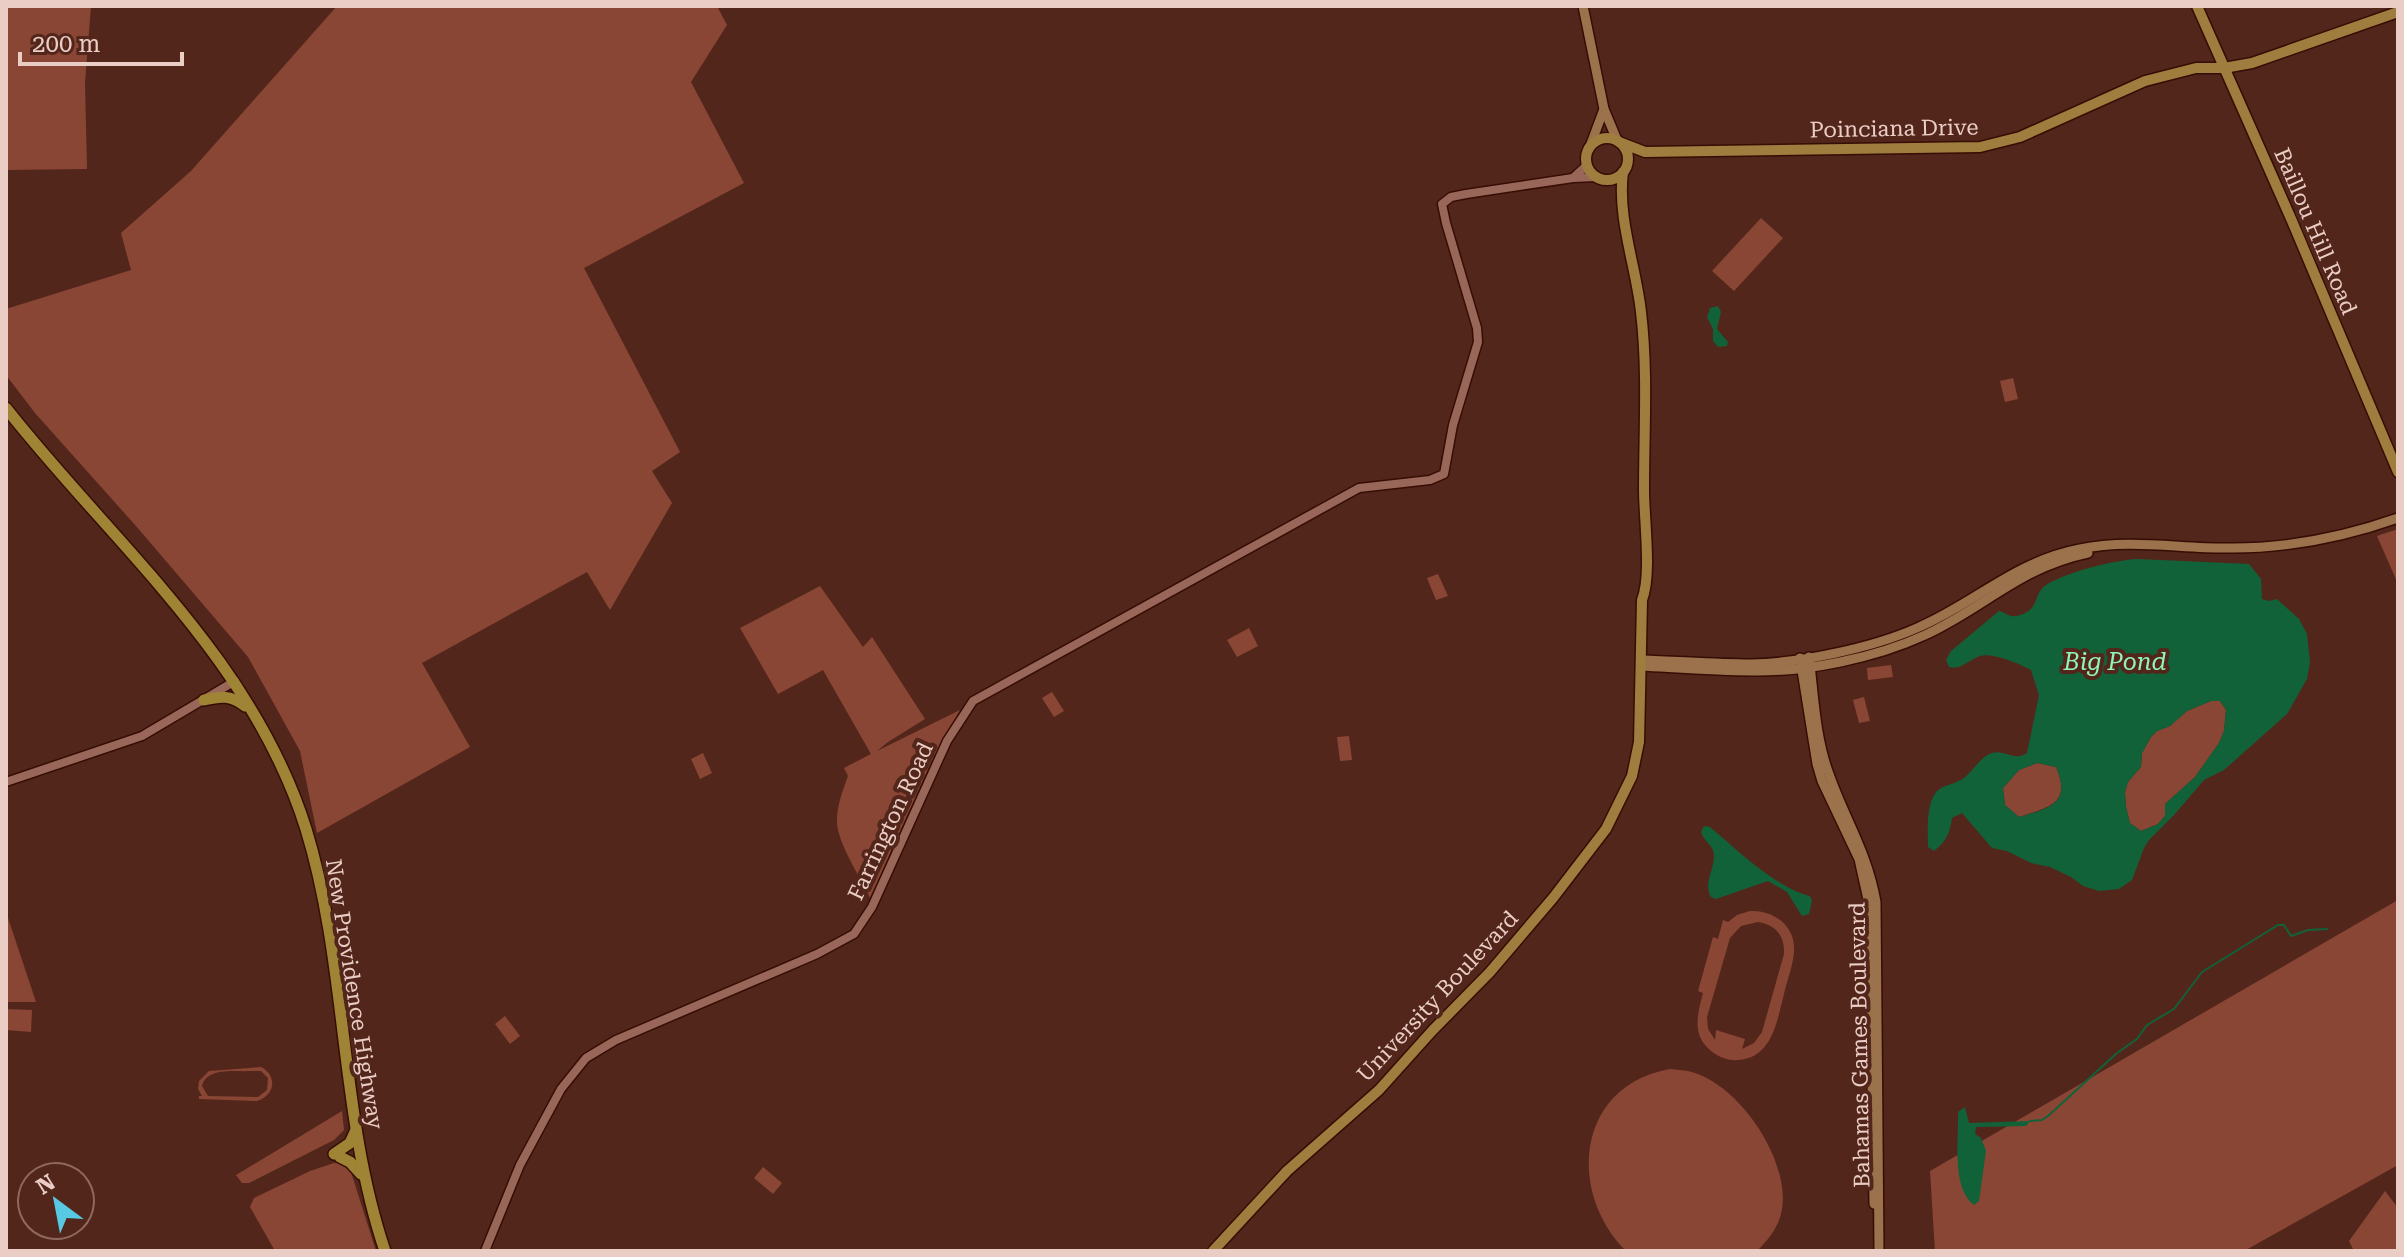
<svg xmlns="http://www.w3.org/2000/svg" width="2404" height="1257" font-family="'Roboto Serif',serif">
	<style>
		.green { fill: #8a4634; fill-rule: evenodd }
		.water { fill: #116239; fill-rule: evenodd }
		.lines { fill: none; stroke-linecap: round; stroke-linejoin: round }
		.stream { stroke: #116239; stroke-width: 2 }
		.tertiary-casing { stroke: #360d04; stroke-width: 11 }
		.secondary-casing { stroke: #360d04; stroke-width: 12 }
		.primary-casing { stroke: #360d04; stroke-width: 13 }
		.trunk-casing { stroke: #360d04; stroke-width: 14 }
		.tertiary { stroke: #996759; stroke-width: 8 }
		.secondary { stroke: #9b724c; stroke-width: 9 }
		.primary { stroke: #9e7d3e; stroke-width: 10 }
		.trunk { stroke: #a08435; stroke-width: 11 }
		.labels { text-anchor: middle; stroke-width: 8; stroke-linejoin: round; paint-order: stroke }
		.street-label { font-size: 22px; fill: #eacdc5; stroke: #53261b }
		.water-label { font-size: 24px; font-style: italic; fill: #90f5b6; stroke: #53261b }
	</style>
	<rect width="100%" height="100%" fill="#53261b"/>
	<g class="green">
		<polygon points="6,6 91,6 85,83 87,169 6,170"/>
		<polygon points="337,6 717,6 727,25 691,82 744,183 584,268 680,452 652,471 672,503 610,610 587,572 422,663 470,747 317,833 300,751 248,657 136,526 35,413 6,375 6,309 131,270 121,233 191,171"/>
		<polygon points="1761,218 1783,238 1734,291 1712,271"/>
		<polygon points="2013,378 2018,399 2005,402 2000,381"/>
		<polygon points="2398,529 2398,584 2377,536"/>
		<polygon points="1438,574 1448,596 1436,600 1427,578"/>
		<path d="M 820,586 L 863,647 L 872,637 L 925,719 L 888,742 L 877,751 L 960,710 L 932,760 L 870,898 C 861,878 836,841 837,820 C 837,805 843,790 848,776 L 844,768 L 871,754 L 823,670 L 778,694 L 740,628 Z"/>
		<polygon points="1249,628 1258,646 1237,657 1227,640"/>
		<polygon points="1891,665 1893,677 1868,680 1867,668"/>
		<polygon points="1052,692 1064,711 1054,717 1042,698"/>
		<polygon points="1864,697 1870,721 1859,723 1853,700"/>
		<polygon points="2211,701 2220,701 2226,710 2224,731 2219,743 2195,777 2165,804 2165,816 2158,824 2141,831 2130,823 2126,807 2125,792 2128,782 2141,767 2142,753 2151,737 2157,731 2170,726 2187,711"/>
		<polygon points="1349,736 1352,760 1340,761 1337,737"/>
		<polygon points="703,753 712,773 700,779 691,759"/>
		<path d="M 2037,763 L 2056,767 C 2072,804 2049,807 2019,817 L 2005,805 L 2003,788 L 2019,770 Z"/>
		<polygon points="2398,900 2398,1165 2244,1251 1935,1251 1930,1171"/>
		<path d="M 1750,911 C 1774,910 1796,926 1794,952 C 1793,966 1787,980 1784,994 C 1777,1020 1773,1057 1739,1060 C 1728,1061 1718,1057 1710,1050 C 1691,1034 1698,1013 1703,993 L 1698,991 L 1713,937 L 1718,939 L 1723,920 L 1728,922 L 1737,915 ZM 1758,922 C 1776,925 1785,936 1784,954 L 1762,1032 L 1754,1043 L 1742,1049 L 1745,1039 L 1716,1030 L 1715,1040 L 1708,1029 L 1707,1017 L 1730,938 L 1741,926 Z"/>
		<polygon points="6,912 36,1002 6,1002"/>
		<polygon points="6,1009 32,1010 31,1032 6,1030"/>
		<polygon points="505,1016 520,1036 510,1044 495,1024"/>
		<path d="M 261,1067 C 278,1076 275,1095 257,1101 L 199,1099 L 199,1096 L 202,1096 L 198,1089 L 199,1081 L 209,1071 ZM 251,1071 L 261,1071 L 268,1078 L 267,1090 L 258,1097 L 208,1096 L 202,1086 C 207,1067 234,1072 251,1071 Z"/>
		<path d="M 1670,1069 C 1676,1070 1683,1070 1688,1071 C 1738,1082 1790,1159 1782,1209 C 1779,1227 1769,1239 1757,1251 L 1626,1251 C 1566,1191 1577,1085 1670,1069 Z"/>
		<polygon points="342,1111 344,1130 334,1140 249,1183 242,1183 236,1175"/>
		<polygon points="334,1163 342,1163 351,1172 376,1251 275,1251 250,1207 254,1198 310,1171"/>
		<polygon points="763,1167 782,1183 773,1194 754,1178"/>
		<polygon points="2385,1191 2398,1208 2398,1251 2354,1251 2349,1241"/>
	</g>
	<g class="water">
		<polygon points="1718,306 1721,312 1717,329 1728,342 1727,346 1718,347 1713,341 1713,329 1707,317 1710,308"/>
		<path d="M 2138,559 L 2249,564 L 2261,579 L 2262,599 L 2269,601 L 2277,599 L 2299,619 L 2307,634 L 2310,662 L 2307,679 L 2287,714 L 2224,770 L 2204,780 L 2174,815 L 2149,840 L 2144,848 L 2132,880 L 2119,889 L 2099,891 L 2083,886 L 2071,877 L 2050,867 L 2031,863 L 2007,851 L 1992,848 L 1962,813 L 1952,818 C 1950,833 1946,842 1934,851 L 1928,847 C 1928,831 1925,797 1941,788 C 1949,784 1957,783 1964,778 C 1973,771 1981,756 1992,753 C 2005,749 2014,762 2027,753 L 2039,695 L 2031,670 C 2020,664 1992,652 1980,656 C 1968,660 1962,670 1949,667 L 1946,660 L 1951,651 L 1999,611 C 2004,612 2007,615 2011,616 C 2014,617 2020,615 2023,614 C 2040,607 2033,594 2046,585 C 2067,572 2114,560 2138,559 ZM 2211,701 L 2220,701 L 2226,710 L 2224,731 L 2219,743 L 2195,777 L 2165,804 L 2165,816 L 2158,824 L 2141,831 L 2130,823 L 2126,807 L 2125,792 L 2128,782 L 2141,767 L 2142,753 L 2151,737 L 2157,731 L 2170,726 L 2187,711 ZM 2037,763 L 2056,767 C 2072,804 2049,808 2019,817 L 2005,805 L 2003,788 L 2019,770 Z"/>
		<path d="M 1704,826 L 1710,827 C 1735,848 1777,889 1810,896 L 1812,901 L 1809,914 L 1802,916 L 1787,892 L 1768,881 L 1716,899 L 1711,897 C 1703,883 1714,871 1714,856 C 1714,845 1704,842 1701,832 Z"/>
		<path d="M 1965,1107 L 1969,1123 L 2030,1121 L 2026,1126 L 1976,1127 L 1975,1134 L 1981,1138 L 1986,1151 L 1979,1201 L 1974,1205 C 1951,1188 1959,1138 1958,1112 Z"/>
	</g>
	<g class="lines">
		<polyline class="stream" points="2030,1121 2042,1120 2048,1116 2117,1053 2137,1039 2147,1025 2174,1009 2202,972 2278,925 2284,925 2291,936 2308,930 2327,929"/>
		<defs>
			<g id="tertiary">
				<polyline points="1574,177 1587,165"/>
				<polyline points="6,782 142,736 235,681"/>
				<polyline points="485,1251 520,1165 561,1089 586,1058 616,1040 817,954 854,934 872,907 947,741 973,701 1359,488 1430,480 1444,474 1453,425 1478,342 1477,328 1446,223 1442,204 1451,197 1466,194 1573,178 1596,177"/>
			</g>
			<g id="secondary">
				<polyline points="1583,6 1604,109 1617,140"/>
				<polyline points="1589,149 1604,109"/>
				<path d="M 1809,657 C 1814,695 1815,737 1829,774 C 1845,820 1867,851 1876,902 L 1879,1251"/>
				<polyline points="1800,658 1817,764 1822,781 1859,859 1869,904 1874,1204"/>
				<path d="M 1642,660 C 1678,661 1715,664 1751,664 C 1800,663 1872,648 1917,628 C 1976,603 2013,562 2080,549 C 2128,539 2177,548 2225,548 C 2283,549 2344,537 2398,518"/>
				<path d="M 1641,666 C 1678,668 1715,671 1752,671 C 1807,672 1875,658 1925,635 C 1984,608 2020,567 2088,553"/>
			</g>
			<g id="primary">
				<polyline points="2197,6 2292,221 2398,472"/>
				<circle cx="1607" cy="159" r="21"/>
				<polyline points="1619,142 1645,152 1980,147 2020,137 2145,81 2196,68 2224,68 2252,63 2398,12"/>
				<path d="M 1213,1251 L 1287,1171 L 1379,1090 L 1432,1031 L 1490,972 L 1553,898 L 1606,829 L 1632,776 L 1639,742 L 1642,600 C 1652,575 1644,519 1644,490 C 1644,430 1648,371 1641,312 C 1636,266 1617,218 1623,172"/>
			</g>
			<g id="trunk">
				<path d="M 6,408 C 113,544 252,657 306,829 C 348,966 339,1115 385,1251"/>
				<path d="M 204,700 C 221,696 231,695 245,706"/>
				<polyline points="334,1154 350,1143 355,1132"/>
				<polyline points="340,1157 350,1162 361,1174"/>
			</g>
		</defs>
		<use href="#tertiary" class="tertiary-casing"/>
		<use href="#secondary" class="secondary-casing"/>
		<use href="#primary" class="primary-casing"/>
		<use href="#trunk" class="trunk-casing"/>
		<use href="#tertiary" class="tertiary"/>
		<use href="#secondary" class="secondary"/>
		<use href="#primary" class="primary"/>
		<use href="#trunk" class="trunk"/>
	</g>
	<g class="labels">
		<g class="street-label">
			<text transform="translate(1894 128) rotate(-1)" y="8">Poinciana Drive</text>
			<text transform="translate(2316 231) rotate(67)" y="8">Baillou Hill Road</text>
			<text transform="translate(890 821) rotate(-65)" y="8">Farrington Road</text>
			<text transform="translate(355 994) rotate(81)" y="8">New Providence Highway</text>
			<text transform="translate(1437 996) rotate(-47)" y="8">University Boulevard</text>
			<text transform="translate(1859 1045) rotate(-91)" y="8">Bahamas Games Boulevard</text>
		</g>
		<g class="water-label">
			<text x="2115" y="670">Big Pond</text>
		</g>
	</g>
	<rect width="2404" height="1257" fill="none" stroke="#eacdc5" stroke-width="16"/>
	<g transform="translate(56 1201) rotate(328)"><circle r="38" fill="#53261b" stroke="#8f695f" stroke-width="2"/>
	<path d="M0-6L14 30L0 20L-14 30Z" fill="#58c9e3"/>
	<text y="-12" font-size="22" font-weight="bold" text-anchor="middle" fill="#eacdc5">N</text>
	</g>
	<path d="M20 52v12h162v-12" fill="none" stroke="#eacdc5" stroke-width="4"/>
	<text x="32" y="52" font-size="24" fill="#eacdc5" stroke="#53261b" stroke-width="6" paint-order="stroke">200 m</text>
</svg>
